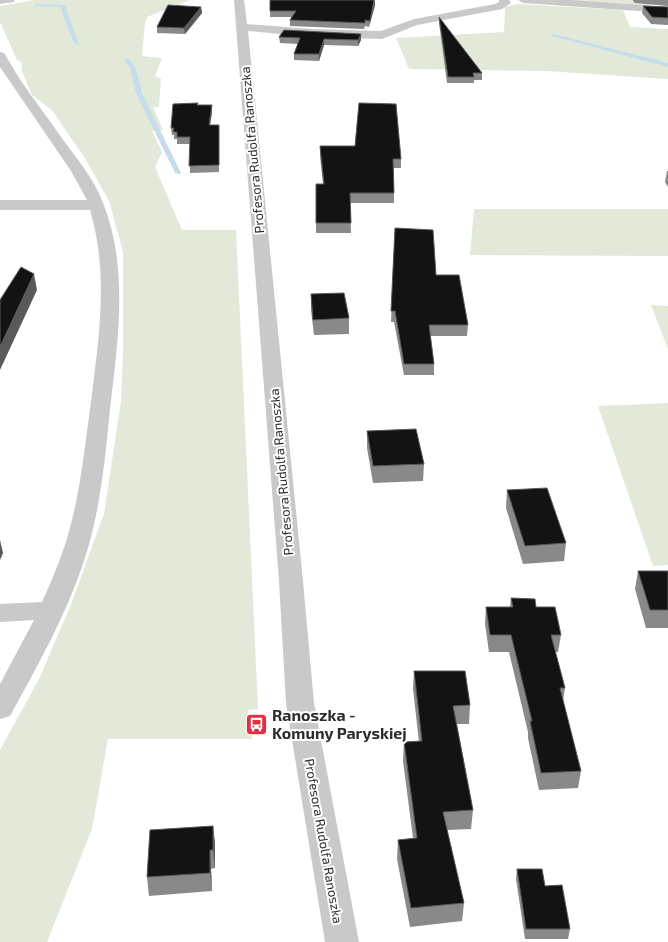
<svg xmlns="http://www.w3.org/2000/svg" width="668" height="942" font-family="'Exo 2',sans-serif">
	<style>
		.green { fill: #e2e9d9 }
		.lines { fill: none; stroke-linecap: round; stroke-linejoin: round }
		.stream { fill: #c5dce9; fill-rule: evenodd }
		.minor { fill: #c9c9c9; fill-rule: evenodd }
		.wall { fill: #898989 }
		.shaded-wall { fill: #5a5a5a }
		.building { fill: #131313; stroke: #5a5a5a }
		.labels { text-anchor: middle; stroke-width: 4; stroke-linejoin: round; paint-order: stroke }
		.street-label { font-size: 13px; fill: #2c2c2c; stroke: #fff }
		.near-poi-label { font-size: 16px; font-weight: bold; fill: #2c2c2c; stroke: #fff; text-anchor: start }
	</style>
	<rect width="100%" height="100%" fill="#fff"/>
	<g class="green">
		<polygon points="34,0 190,0 147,17 145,23 142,56 162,58 155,76 161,79 159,107 153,107 163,130 152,131 162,152 155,167 182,230 236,230 258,709 248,710 252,739 108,739 92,829 47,942 0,942 0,750 39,679 70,607 104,514 121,401 123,352 123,252 109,201 86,160 52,110 32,95 21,69 22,66 21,62 17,60 0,22 0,6"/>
		<polygon points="556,0 641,0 654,7"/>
		<polygon points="518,4 623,10 630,27 668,29 668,79 546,71 409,69 396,38 504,32 505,7"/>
		<polygon points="474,209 668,209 668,256 470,255"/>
		<polygon points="651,305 668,306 668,349"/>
		<polygon points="668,403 668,565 653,566 598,406"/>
	</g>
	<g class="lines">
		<g class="stream">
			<polygon points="36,4 65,5 79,45 75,44 64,18 61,7 34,6"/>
			<polygon points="554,34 668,63 668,67 552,36 552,35"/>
			<polygon points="125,59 129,59 136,68 142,93 181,173 180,174 175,173 136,93 130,68 124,60"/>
		</g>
		<g class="minor">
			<polygon points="0,0 15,0 14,2 0,4"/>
			<polygon points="234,0 244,0 247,24 312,29 381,31 414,19 495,4 499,2 499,0 509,0 511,3 502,9 417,25 382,39 312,37 248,31 303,581 314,703 359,942 325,942 286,703 279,581"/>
			<polygon points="518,0 571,0 668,7 668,13 523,3"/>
			<path d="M 0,52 L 4,53 C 10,62 15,72 21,81 C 34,100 48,118 61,137 C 76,158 94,178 103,203 C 129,268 118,341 110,409 C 105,461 100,514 83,564 C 65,617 37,667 10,716 L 0,719 L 0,684 L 34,620 L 0,622 L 0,604 L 42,602 C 53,578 63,554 70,528 C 81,487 85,444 91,402 C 99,337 109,274 90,210 L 0,210 L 0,200 L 87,200 L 71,171 L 0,67 Z"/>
		</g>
	</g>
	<g class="wall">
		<polygon points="375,0 375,5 369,27 365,26 364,29 290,26 290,20 292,17 270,17 270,11"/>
		<polygon points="633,0 668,0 668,6 635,3 633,1"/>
		<polygon points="643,6 668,7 668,25 651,24 642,13"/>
		<polygon points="201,7 202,13 185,34 157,33 157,27"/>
		<polygon points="439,17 482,73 482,80 474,80 474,83 447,83 439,23"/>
		<polygon points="361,34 361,40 358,46 324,45 319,61 294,60 294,54 298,44 280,43 279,37"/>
		<polygon points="198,105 212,112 210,125 219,132 219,172 190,173 190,144 177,144 177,139 174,139 174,135 172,135 171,128"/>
		<polygon points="320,146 401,159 401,168 394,168 394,203 350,203 351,233 316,233 316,184 323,184 320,156"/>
		<polygon points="667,171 668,171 668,187 665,182"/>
		<polygon points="395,228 436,275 468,325 467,336 430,336 434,364 434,375 404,375 394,322 391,322"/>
		<polygon points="311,294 349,318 349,334 314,335 311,310"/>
		<polygon points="367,431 424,464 423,481 373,483 367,448"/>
		<polygon points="507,490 566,543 564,561 523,564 506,508"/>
		<polygon points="638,571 668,571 668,628 646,628 635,589"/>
		<polygon points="511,598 536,607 561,635 558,652 555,652 565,688 563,701 581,771 578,788 539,790 528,738 528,732 509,652 489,652 485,624 486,607 510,607"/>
		<polygon points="414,671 470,705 469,724 457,724 473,810 471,829 447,830 464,903 462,921 410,927 397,859 398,840 413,838 403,761 404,742 419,742 413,689"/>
		<polygon points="213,826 215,844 215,868 211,869 212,891 149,896 147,877"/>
		<polygon points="517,869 545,886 570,929 568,939 525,939 516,879"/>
	</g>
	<g class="shaded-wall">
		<polygon points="375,0 375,5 369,27 370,21"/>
		<polygon points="201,7 202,13 185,34 184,28"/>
		<polygon points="361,34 361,40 358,46 358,40"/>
		<polygon points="324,39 324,45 319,61 319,54"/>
		<polygon points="212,105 212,112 209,132 209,125"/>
		<polygon points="34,274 37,290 0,370 0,347"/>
		<polygon points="0,540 3,553 0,560"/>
		<polygon points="213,826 215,844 215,868 213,850"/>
		<polygon points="210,850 211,869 212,891 210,873"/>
	</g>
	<g class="building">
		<polygon points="270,0 374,0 370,21 365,20 365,23 290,20 296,11 270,11"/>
		<polygon points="168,5 201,7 184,28 157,27"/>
		<polygon points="643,6 668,7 668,18 652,17"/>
		<polygon points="439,17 482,73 473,73 474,77 448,77"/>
		<polygon points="284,30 361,34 358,40 324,39 319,54 294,54 300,38 279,37"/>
		<polygon points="198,103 197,105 212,105 209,125 219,125 219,165 189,166 190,137 177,137 177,132 173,132 174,128 171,128 173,104"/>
		<polygon points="359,103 396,104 401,159 393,159 394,193 350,193 351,223 316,223 316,184 324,184 320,146 355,146"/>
		<polygon points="395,228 433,230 436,275 459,275 468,325 429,325 434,364 404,364 395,311 391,311"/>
		<polygon points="21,267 34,274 0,347 0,300"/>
		<polygon points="344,293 349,318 313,320 311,294"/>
		<polygon points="416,429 424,464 373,466 367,431"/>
		<polygon points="547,488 566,543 525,546 507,490"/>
		<polygon points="638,571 668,571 668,610 650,610"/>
		<polygon points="511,598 535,599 536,607 555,607 561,635 551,635 565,688 560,688 581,771 541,773 530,721 532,721 511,635 490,635 486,607 513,607"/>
		<polygon points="414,671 465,671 470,705 453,706 473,810 443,812 464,903 411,908 398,840 417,838 404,742 422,741"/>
		<polygon points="213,826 213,850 210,850 210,873 147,877 150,830"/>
		<polygon points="517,869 542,869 545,886 562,885 570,929 526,929"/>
	</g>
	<defs>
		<symbol id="bus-square" viewBox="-11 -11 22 22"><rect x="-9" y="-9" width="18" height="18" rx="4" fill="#e03041" stroke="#fff"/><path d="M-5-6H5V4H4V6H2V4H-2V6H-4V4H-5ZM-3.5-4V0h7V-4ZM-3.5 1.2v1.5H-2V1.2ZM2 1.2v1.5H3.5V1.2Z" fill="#fff"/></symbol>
	</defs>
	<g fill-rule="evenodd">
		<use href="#bus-square" x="244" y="712" width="25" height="25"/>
	</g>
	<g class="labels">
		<g class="street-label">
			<text transform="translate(252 150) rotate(-95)" y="5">Profesora Rudolfa Ranoszka</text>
			<text transform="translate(281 472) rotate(-95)" y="5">Profesora Rudolfa Ranoszka</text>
			<text transform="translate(324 841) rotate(80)" y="5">Profesora Rudolfa Ranoszka</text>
		</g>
		<g class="near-poi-label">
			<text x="272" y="721">Ranoszka -<tspan x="272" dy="18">Komuny Paryskiej</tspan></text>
		</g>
	</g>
</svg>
